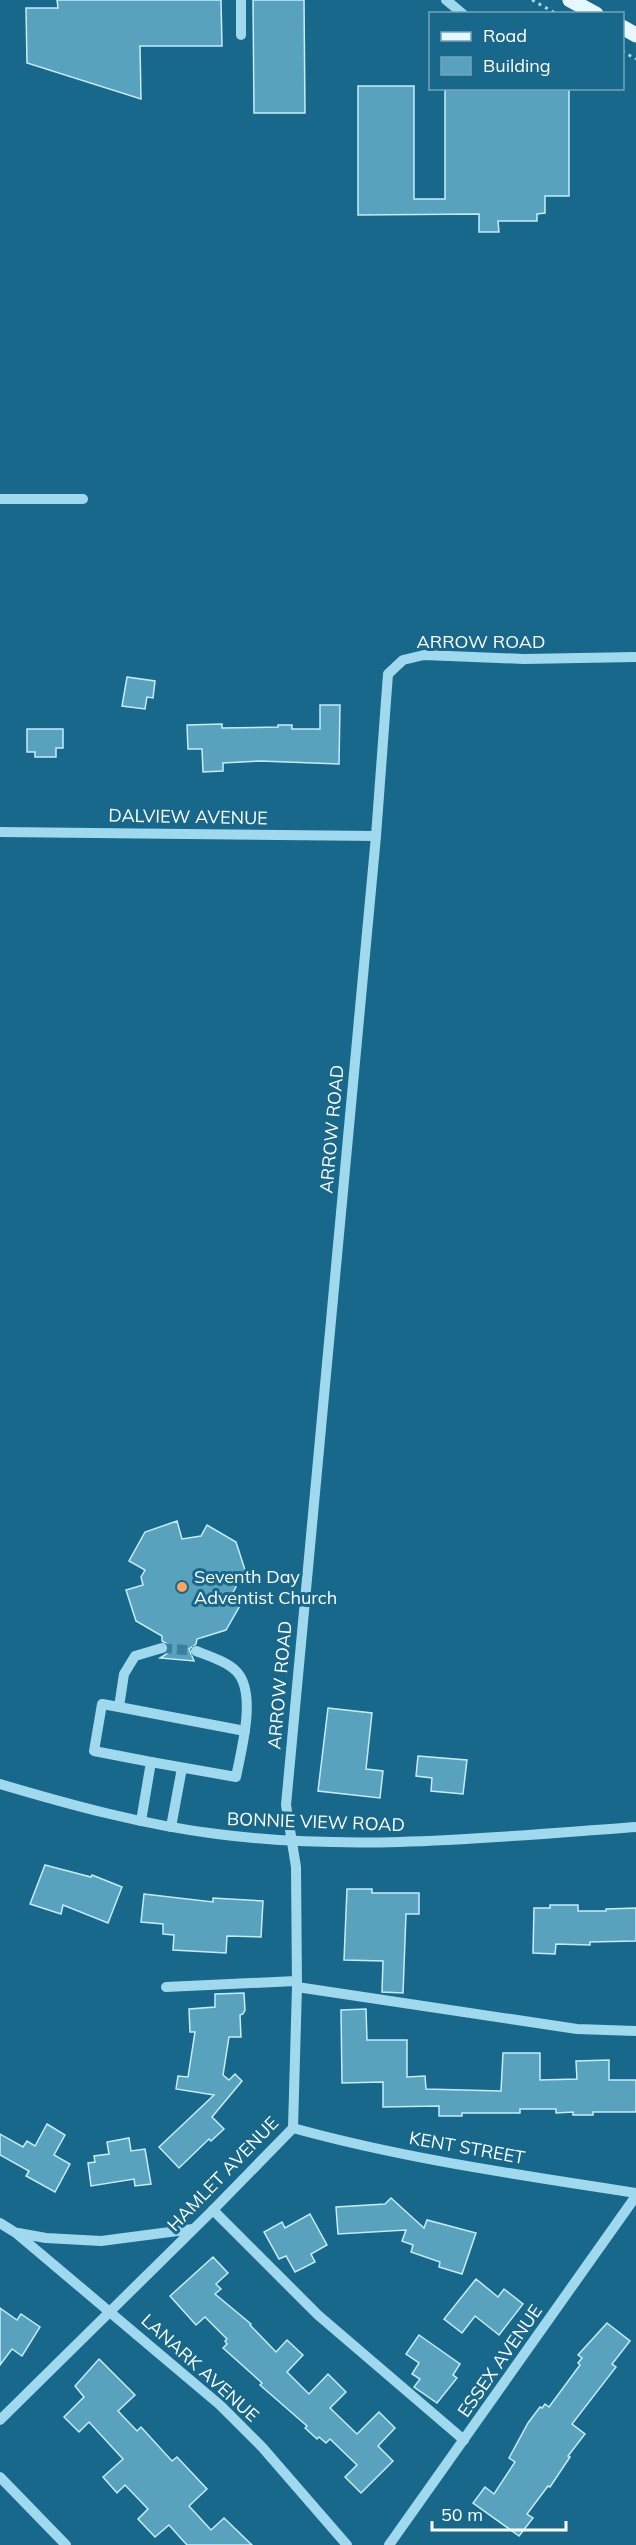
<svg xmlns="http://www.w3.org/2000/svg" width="636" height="2545" font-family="Mulish,sans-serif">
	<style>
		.building { fill: #59a2be; stroke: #c6ecfa; stroke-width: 1.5 }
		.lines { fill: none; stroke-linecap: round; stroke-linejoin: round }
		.minor-tunnel { stroke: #3a7f9c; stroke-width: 10; stroke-dasharray: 10 5; stroke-linecap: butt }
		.path { stroke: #a0d9ee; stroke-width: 3; stroke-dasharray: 3 4.5; stroke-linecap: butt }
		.minor { stroke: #a0d9ee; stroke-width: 10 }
		.major { stroke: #e7f7ff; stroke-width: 15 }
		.poi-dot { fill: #ffa45d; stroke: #17688a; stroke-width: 2 }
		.labels { text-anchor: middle; stroke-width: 6; stroke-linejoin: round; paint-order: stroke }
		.street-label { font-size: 18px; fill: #fff; stroke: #17688a }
		.poi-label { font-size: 18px; fill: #fff; stroke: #17688a; text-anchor: start }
	</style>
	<rect width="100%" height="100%" fill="#17688a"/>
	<g class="building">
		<polygon points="57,0 221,0 222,46 140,46 141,99 27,63 26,8 58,8"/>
		<polygon points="253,0 304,0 305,113 254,113"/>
		<polygon points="358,86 414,86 414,199 445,199 445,88 569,88 569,196 545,196 545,213 537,214 537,221 498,221 499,232 479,232 479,214 358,215"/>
		<polygon points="127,677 155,681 153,698 147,697 145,709 122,706"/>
		<polygon points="320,705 340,705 339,764 260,761 223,763 223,771 203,772 202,749 188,749 187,725 222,724 222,728 278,727 278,725 292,725 292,729 320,729"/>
		<polygon points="27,729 63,729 63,748 56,748 56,757 35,757 35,752 27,752"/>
		<polygon points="177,1521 182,1539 201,1536 207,1525 236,1542 246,1573 233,1577 236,1587 231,1596 242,1602 226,1630 197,1639 196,1644 189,1649 194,1661 160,1658 168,1653 169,1645 162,1641 162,1636 136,1621 126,1590 143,1585 141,1577 145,1570 129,1561 145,1532"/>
		<polygon points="328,1708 372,1713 366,1769 383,1771 380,1798 318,1791"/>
		<polygon points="418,1756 467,1760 463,1794 431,1791 432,1778 416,1776"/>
		<polygon points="45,1865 91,1877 92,1875 122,1887 108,1923 63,1905 61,1914 30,1904"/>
		<polygon points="347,1889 372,1889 372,1893 419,1893 419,1914 406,1914 403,1993 382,1992 383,1961 344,1960"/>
		<polygon points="144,1894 213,1902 213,1898 263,1901 261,1937 227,1936 226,1953 173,1950 174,1935 163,1934 163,1924 141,1922"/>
		<polygon points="550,1905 578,1905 578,1911 606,1911 606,1909 636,1908 636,1941 590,1942 590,1945 556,1944 555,1954 533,1953 534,1908 550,1908"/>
		<polygon points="244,1993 245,2010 243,2014 240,2015 241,2037 229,2037 223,2075 229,2080 235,2074 242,2081 212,2117 224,2129 211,2141 209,2139 179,2168 159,2147 214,2095 176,2089 178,2076 188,2077 195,2032 190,2032 189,2009 215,2007 215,1994"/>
		<polygon points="366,2009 367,2040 407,2040 407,2077 425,2076 426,2089 501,2091 503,2053 540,2053 540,2080 577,2079 576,2061 609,2060 609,2080 636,2080 636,2112 593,2112 593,2115 573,2115 573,2112 556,2113 556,2109 520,2109 520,2113 462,2113 462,2116 439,2116 439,2106 383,2107 383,2082 342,2083 341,2010"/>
		<polygon points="47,2124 65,2135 54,2155 70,2164 55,2192 26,2176 29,2171 0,2155 0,2134 23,2147 27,2141 35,2146"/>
		<polygon points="129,2138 131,2151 145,2149 151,2184 135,2186 134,2179 91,2186 88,2163 95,2162 94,2156 109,2154 107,2142"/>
		<polygon points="391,2198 424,2228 427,2220 476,2233 462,2274 439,2267 440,2262 411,2252 413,2245 402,2241 406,2230 338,2234 336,2207 385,2204"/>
		<polygon points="310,2214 327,2245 311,2254 315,2262 295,2272 286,2256 279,2259 264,2232 282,2222 285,2228"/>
		<polygon points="213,2257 228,2273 216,2284 221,2289 215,2294 251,2324 250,2325 276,2352 287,2340 303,2355 287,2372 309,2394 328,2374 346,2392 330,2408 357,2434 379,2412 395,2428 378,2446 393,2461 361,2493 345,2477 357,2465 330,2439 326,2443 319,2437 317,2439 305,2428 307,2426 260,2385 262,2383 223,2348 227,2344 225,2341 227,2339 205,2317 196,2325 170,2296"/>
		<polygon points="476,2279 498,2297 504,2289 523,2304 499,2335 475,2316 462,2333 444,2319"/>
		<polygon points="0,2308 17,2320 21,2314 40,2327 22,2356 12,2349 0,2365"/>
		<polygon points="607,2323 630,2341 612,2364 616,2367 572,2424 585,2434 568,2456 570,2457 550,2487 548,2486 527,2514 533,2518 519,2536 473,2503 485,2487 494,2494 515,2462 509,2458 528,2423 540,2407 542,2408 545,2404 549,2407 580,2365 578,2363 582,2358 578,2355"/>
		<polygon points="419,2335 460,2364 453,2375 457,2378 437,2403 414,2387 420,2379 412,2374 419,2363 406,2354"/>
		<polygon points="99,2359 135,2395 118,2411 137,2431 141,2427 172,2461 177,2457 207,2489 189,2506 211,2530 224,2518 252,2545 187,2545 169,2525 155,2537 138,2519 148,2509 125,2485 117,2493 103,2477 123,2459 89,2422 79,2432 64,2417 84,2397 75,2386"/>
	</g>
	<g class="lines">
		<polyline class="minor-tunnel" points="162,1648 196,1651"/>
		<g class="path">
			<polyline points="532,0 557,14"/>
			<polyline points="622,51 636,59"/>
		</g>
		<g class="minor">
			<polyline points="446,0 463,14"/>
			<polyline points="241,35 241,0"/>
			<polyline points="0,499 83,499"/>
			<polyline points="0,832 376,836"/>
			<polyline points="119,1707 245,1731"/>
			<path d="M 151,1762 L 236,1777 C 241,1751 257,1694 237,1672 C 228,1662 209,1656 196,1651"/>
			<path d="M 0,1784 C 71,1805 144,1825 217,1834 C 356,1852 497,1837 636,1827"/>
			<polyline points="141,1821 151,1762 94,1751 102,1704 119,1707 124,1674 135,1656 162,1648"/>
			<polyline points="171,1827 182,1768"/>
			<polyline points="166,1987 296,1981"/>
			<polyline points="297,1987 577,2029 636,2031"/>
			<path d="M 293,2128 C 405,2159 521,2175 636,2193"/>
			<polyline points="213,2210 318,2315 464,2440"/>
			<polyline points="0,2223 16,2233 220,2405 262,2447 347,2545"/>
			<polyline points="18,2233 46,2238 101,2241 193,2229"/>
			<polyline points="0,2420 213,2210 293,2128 297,1987 296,1867 286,1805 376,836 388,674 403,660 424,655 524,659 636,657"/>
			<polyline points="0,2477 66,2545"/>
			<polyline points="389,2545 636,2196"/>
		</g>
		<g class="major">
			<polyline points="570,0 596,14"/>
			<polyline points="622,27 636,35"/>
		</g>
	</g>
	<circle class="poi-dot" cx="182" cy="1587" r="6"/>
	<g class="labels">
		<g class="street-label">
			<text x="481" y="648">ARROW ROAD</text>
			<text transform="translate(188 817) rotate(1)" y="6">DALVIEW AVENUE</text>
			<text transform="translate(332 1129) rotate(-85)" y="6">ARROW ROAD</text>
			<text transform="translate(280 1685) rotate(-85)" y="6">ARROW ROAD</text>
			<text transform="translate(316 1822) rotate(2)" y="6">BONNIE VIEW ROAD</text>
			<text transform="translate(467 2148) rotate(10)" y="6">KENT STREET</text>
			<text transform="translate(223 2174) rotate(-46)" y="6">HAMLET AVENUE</text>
			<text transform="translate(500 2361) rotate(-55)" y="6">ESSEX AVENUE</text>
			<text transform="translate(200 2368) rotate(42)" y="6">LANARK AVENUE</text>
		</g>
		<g class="poi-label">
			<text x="194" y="1583">Seventh Day<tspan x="194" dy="21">Adventist Church</tspan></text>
		</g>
	</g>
	<rect x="429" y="12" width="195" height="78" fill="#17688a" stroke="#74a4b9" stroke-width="1.5"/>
	<rect x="441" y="32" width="30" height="9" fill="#e7f7ff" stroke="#74a4b9" stroke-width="1.5"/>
	<text x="483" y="42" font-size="18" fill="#ffffff">Road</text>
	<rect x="441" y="57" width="30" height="18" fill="#59a2be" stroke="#74a4b9" stroke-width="1.5"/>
	<text x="483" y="72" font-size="18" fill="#ffffff">Building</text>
	<path d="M432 2521v9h134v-9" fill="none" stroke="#ffffff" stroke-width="3"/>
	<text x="441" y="2521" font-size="18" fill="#ffffff" stroke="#17688a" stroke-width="4.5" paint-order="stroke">50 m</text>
</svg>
